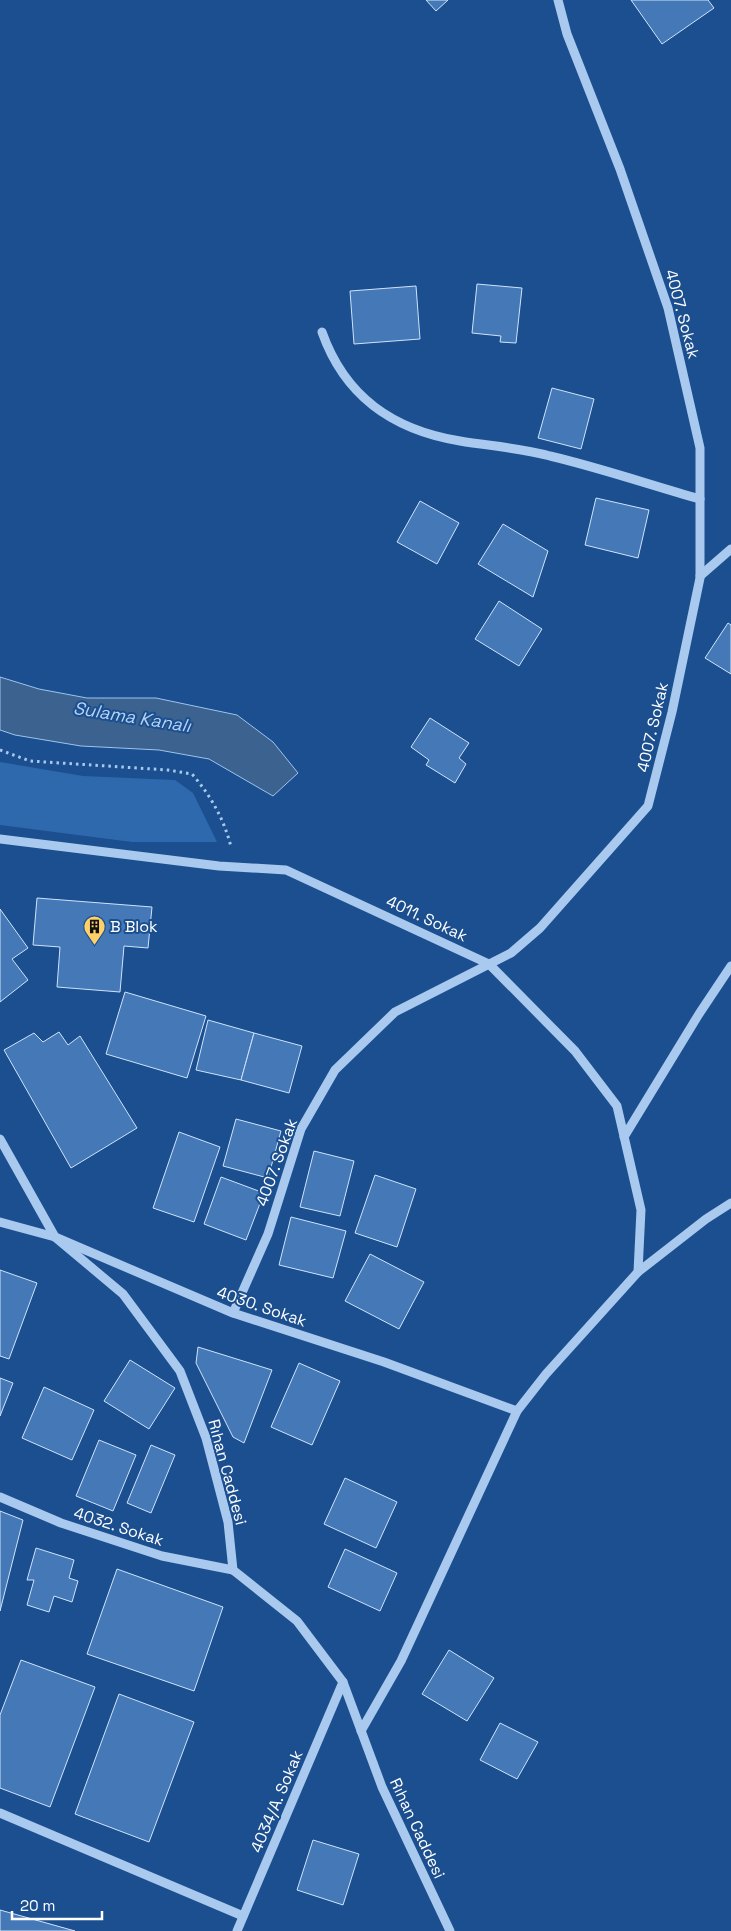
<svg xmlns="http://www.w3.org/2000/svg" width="731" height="1931" font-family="'Space Grotesk',sans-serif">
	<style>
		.green { fill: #2e69ad }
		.water { fill: #3c6290; stroke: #9cc4f0 }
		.building { fill: #4478b7; stroke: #cfe3fa }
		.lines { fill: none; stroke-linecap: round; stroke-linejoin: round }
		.path { stroke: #a9c9ee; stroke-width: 3; stroke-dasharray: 2.5 4; stroke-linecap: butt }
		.minor { stroke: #a9c9ee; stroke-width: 9 }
		.labels { text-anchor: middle; stroke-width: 4; stroke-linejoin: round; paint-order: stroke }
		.street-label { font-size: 16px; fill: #fff; stroke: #1b4f8f }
		.poi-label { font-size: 16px; fill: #fff; stroke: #1b4f8f; text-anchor: start }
		.water-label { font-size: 18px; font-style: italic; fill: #b5d3f5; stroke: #1b4f8f }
	</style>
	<rect width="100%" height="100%" fill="#1b4f8f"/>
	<polygon class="green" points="0,762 83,776 175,780 193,793 217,842 132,842 0,825"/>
	<polygon class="water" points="0,677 39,689 87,698 156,698 237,715 273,742 298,773 273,796 209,759 159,750 81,746 15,735 0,730"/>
	<g class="building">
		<polygon points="426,0 448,0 436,11"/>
		<polygon points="631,0 708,0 714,8 662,44"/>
		<polygon points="477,284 522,288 516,343 500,342 501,336 472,333"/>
		<polygon points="416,286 420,339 354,344 350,291"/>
		<polygon points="552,388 594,399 581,449 538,438"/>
		<polygon points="596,498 649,510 638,558 585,545"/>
		<polygon points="420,501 459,523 437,564 397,542"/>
		<polygon points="503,524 548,551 533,597 478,564"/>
		<polygon points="499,601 542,629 519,666 475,639"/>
		<polygon points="728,623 731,625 731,674 705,658"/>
		<polygon points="430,718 469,743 459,758 466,764 455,783 426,765 429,760 411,747"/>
		<polygon points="37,898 152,907 148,948 124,946 120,992 57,987 60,947 33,945"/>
		<polygon points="0,909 28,948 12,959 28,980 0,1002"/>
		<polygon points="125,992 206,1016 187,1078 106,1054"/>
		<polygon points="208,1020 254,1033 241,1080 196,1070"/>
		<polygon points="59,1032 68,1045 80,1036 137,1128 71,1168 4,1050 34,1033 43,1042"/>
		<polygon points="254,1033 302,1046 289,1093 241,1080"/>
		<polygon points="236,1119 281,1131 268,1178 223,1166"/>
		<polygon points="179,1132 220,1147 194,1222 153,1208"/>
		<polygon points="314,1151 354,1161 340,1216 300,1207"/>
		<polygon points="375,1175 416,1189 397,1247 355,1233"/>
		<polygon points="221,1177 264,1193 246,1240 204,1224"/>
		<polygon points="291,1217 346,1231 333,1278 279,1265"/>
		<polygon points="370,1254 424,1282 399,1329 345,1301"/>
		<polygon points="0,1270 37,1283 9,1359 0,1356"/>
		<polygon points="198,1347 272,1370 244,1443 233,1437 196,1363"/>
		<polygon points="130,1360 175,1388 149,1429 104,1401"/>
		<polygon points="299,1363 340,1381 312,1445 271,1427"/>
		<polygon points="0,1378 13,1383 0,1416"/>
		<polygon points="44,1387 94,1410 72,1460 22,1438"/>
		<polygon points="99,1440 136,1455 113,1511 76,1496"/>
		<polygon points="151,1445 175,1455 151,1513 127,1503"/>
		<polygon points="345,1478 397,1502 376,1548 324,1524"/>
		<polygon points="0,1511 23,1520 0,1611"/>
		<polygon points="36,1548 74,1560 69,1578 78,1581 72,1602 54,1596 49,1612 27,1605 34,1580 27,1580"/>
		<polygon points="345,1549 397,1573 380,1611 328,1587"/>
		<polygon points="117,1569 223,1607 194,1691 87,1654"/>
		<polygon points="449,1650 494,1678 467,1721 422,1694"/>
		<polygon points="21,1660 95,1687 50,1807 0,1788 0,1715"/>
		<polygon points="119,1694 194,1722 149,1842 75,1814"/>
		<polygon points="500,1723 538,1742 517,1779 480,1760"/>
		<polygon points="313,1840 359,1854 343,1905 297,1890"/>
		<polygon points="0,1910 75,1931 0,1931"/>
	</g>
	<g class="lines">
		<path class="path" d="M 0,750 L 30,761 L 168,770 L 192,774 C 211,796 224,819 231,847"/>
		<g class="minor">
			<path d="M 322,332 C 345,397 393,430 460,441 C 490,446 521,448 550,456 C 601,468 650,485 700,499"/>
			<polyline points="700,576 731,549"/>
			<polyline points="0,839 219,866 286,870 489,964 575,1051 617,1106 641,1210 638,1272"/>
			<polyline points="624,1137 699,1014 731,966"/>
			<polyline points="0,1139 55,1237 123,1294 180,1371 206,1438 228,1522 233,1570 297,1621 343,1682 382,1787 450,1931"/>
			<polyline points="0,1222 55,1237 233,1313 384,1362 517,1411"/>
			<polyline points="233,1313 268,1234 301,1129 335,1070 395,1012 511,953 540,928 648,806 672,712 700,578 700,448 668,308 620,169 567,34 558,0"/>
			<polyline points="0,1497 61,1523 162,1556 233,1570"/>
			<polyline points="361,1731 401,1661 517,1411 546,1374 638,1272 706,1219 731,1203"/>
			<polyline points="0,1813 243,1916"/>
			<polyline points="237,1931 343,1682"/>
		</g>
	</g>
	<defs>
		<symbol id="building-pin" viewBox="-11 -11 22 30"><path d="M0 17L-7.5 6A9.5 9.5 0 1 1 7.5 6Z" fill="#ffd166" stroke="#1b4f8f"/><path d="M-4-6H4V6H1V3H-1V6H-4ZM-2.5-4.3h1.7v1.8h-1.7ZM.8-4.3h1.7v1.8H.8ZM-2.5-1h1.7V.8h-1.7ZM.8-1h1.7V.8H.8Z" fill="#111"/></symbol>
	</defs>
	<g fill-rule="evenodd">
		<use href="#building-pin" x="82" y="914" width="25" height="34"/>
	</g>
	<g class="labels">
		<g class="street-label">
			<text transform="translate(683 314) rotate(75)" y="6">4007. Sokak</text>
			<text transform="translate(652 727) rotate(-77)" y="6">4007. Sokak</text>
			<text transform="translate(427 918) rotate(25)" y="6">4011. Sokak</text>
			<text transform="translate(276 1162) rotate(-70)" y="6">4007. Sokak</text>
			<text transform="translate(262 1306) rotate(19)" y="6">4030. Sokak</text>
			<text transform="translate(228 1472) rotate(75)" y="6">Rıhan Caddesi</text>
			<text transform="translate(119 1526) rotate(18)" y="6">4032. Sokak</text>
			<text transform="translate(276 1801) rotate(-67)" y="6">4034/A. Sokak</text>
			<text transform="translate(418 1828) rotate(65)" y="6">Rıhan Caddesi</text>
		</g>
		<g class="poi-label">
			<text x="110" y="932">B Blok</text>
		</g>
		<g class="water-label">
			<text transform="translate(132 717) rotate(9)" y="6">Sulama Kanalı</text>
		</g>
	</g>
	<path d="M12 1911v8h90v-8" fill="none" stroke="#ffffff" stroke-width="2.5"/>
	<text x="20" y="1911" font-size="15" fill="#ffffff" stroke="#1b4f8f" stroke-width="4" paint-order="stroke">20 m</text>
</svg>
